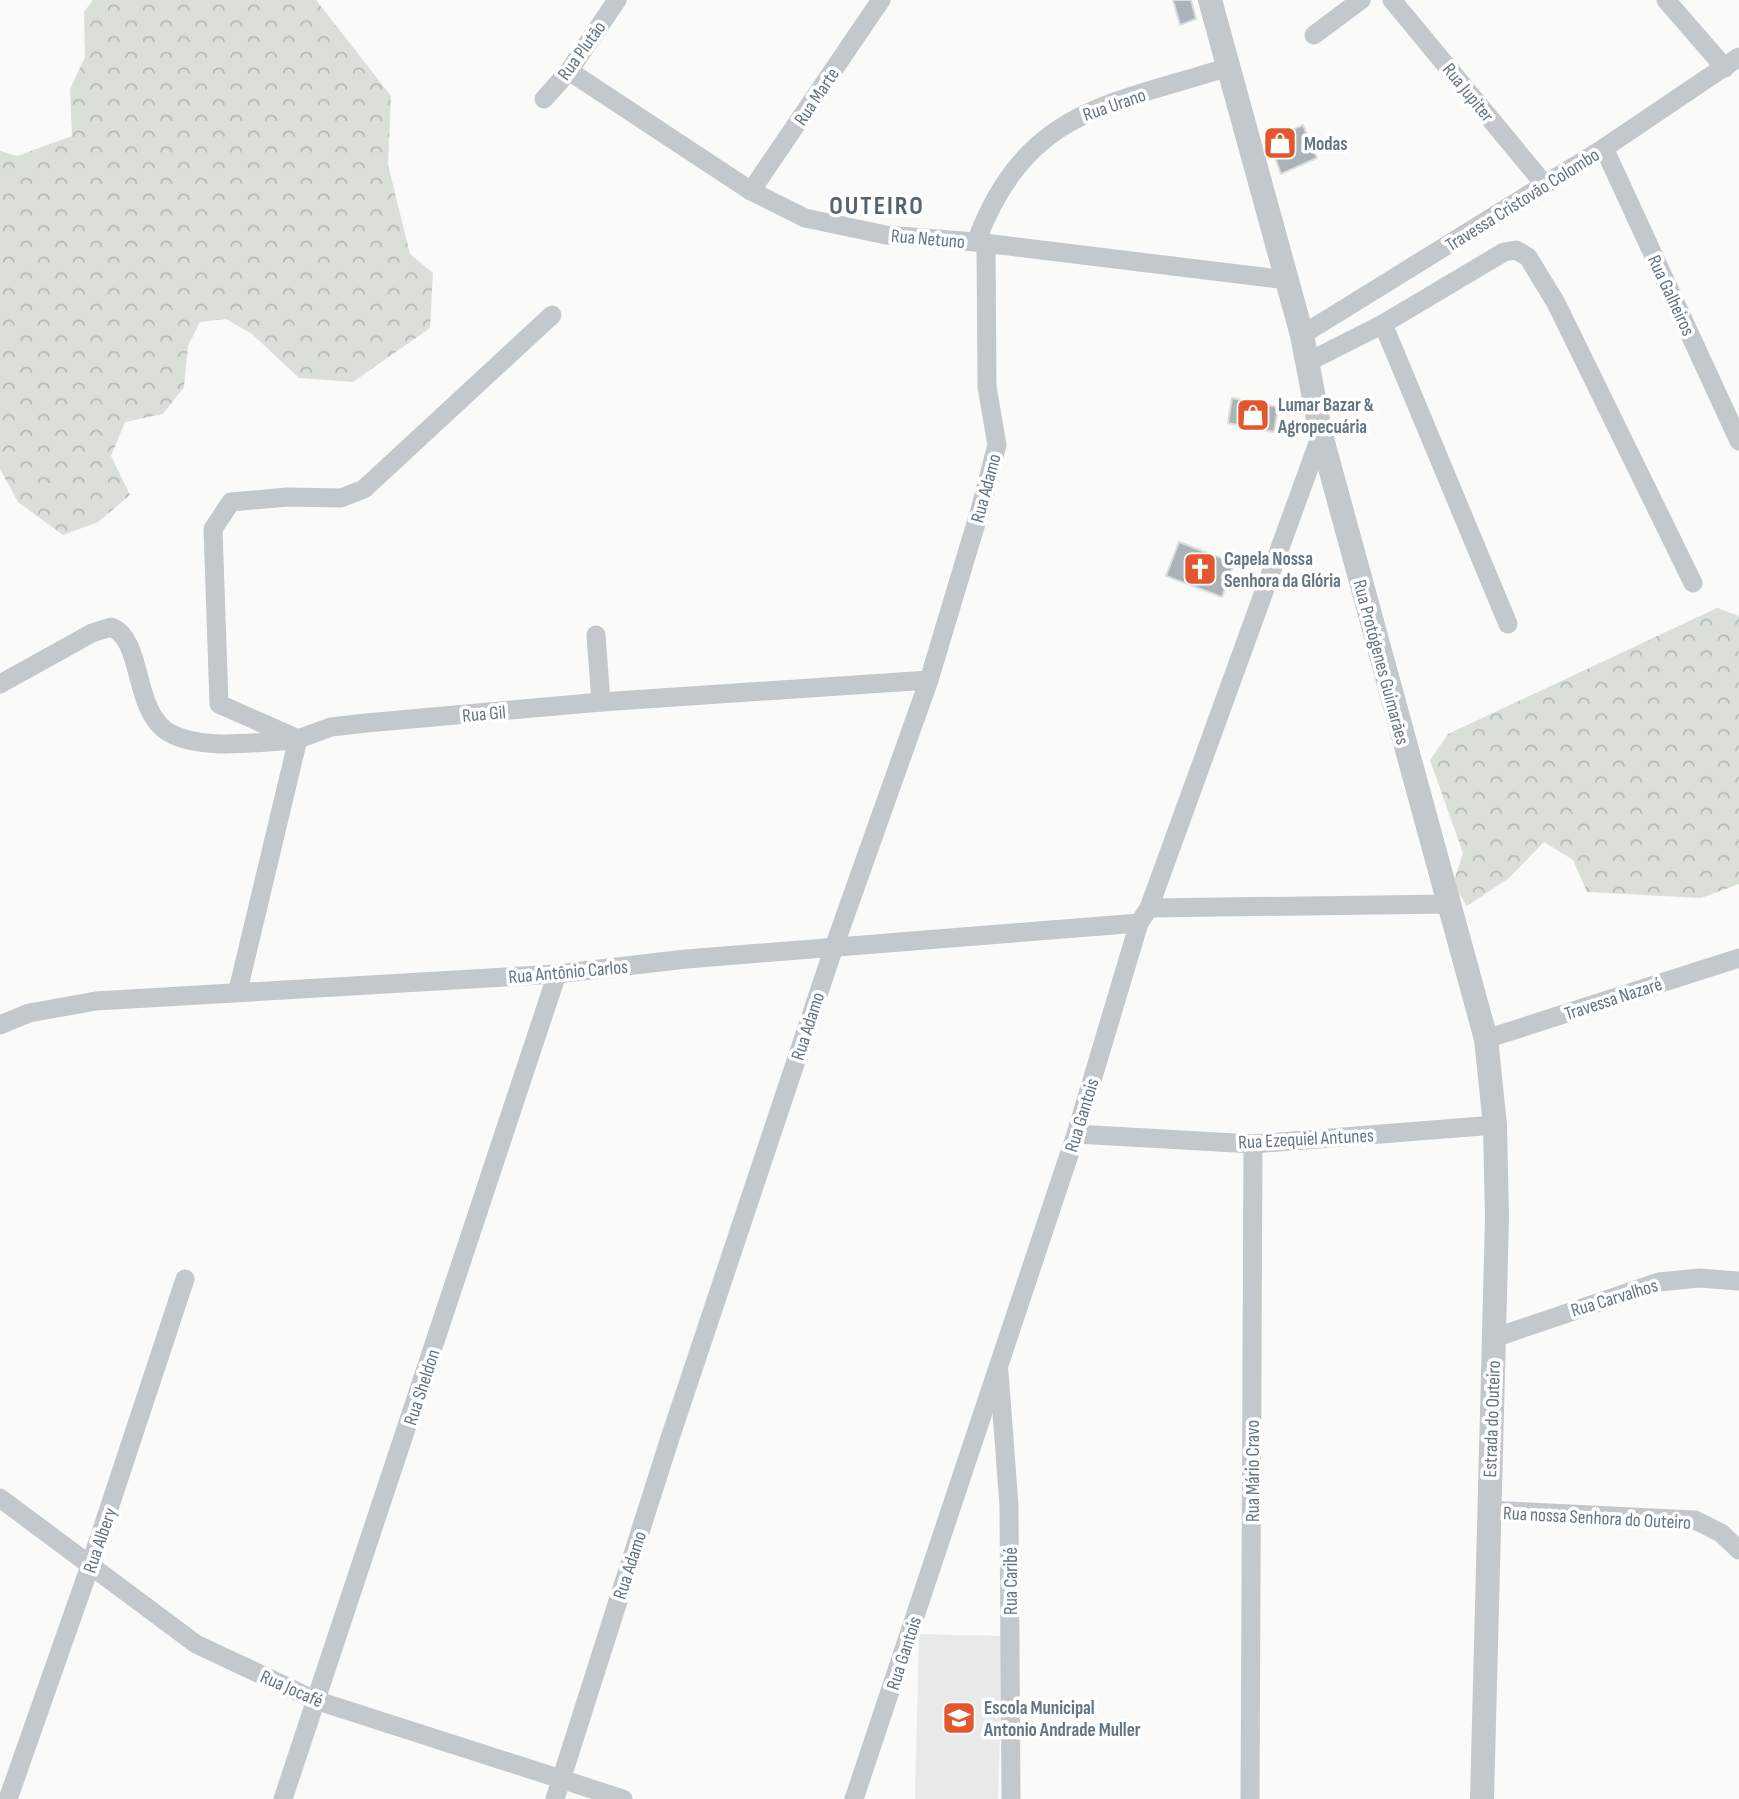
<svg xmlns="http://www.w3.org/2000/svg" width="1739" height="1799" font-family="'Sofia Sans Condensed',sans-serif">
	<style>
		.built { fill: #e8e9e9 }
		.forest { fill: url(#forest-crowns) }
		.building { fill: #aab3b9; stroke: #dcdcda; stroke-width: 2 }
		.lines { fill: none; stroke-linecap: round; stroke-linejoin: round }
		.minor { stroke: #c3c8cc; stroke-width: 19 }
		.tertiary { stroke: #c3c8cc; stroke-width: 24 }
		.labels { text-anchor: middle; stroke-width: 7; stroke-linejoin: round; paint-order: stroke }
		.street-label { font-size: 19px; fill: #657683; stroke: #fff }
		.poi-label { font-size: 19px; font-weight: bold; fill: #657683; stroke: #fff; text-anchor: start }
		.district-label { font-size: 26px; font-weight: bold; letter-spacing: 2px; fill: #57646e; stroke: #fff }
	</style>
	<defs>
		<pattern id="forest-crowns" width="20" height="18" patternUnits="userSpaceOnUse" patternTransform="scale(1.75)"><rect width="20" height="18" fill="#dadfd7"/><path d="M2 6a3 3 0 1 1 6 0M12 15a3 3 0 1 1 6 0" fill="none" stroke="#b4b9b4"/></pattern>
	</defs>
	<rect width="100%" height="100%" fill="#fafaf8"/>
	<polygon class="built" points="919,1634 1003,1636 998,1799 915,1799"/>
	<g class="forest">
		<polygon points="93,0 316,0 391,96 388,165 410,254 433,273 430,328 353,382 299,378 252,334 226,319 200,322 188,346 184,387 163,414 125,422 111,456 130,495 98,522 63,535 18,502 0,469 0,151 17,156 72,136 70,89 85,57 84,12"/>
		<polygon points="1717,608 1739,616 1739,884 1701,898 1587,892 1573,860 1544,842 1509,878 1467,906 1453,884 1463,853 1430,760 1448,734"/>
	</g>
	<g class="building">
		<polygon points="1173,0 1191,0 1196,19 1180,25"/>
		<polygon points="1303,125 1317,158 1281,174 1269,140"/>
		<polygon points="1232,398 1278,407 1274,432 1228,423"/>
		<polygon points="1179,542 1234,563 1222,597 1166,576"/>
	</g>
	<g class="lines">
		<g class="minor">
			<polyline points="1392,0 1545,185"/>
			<polyline points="1666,0 1725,68"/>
			<polyline points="1314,35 1361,0"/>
			<polyline points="569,71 751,191 805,218 886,235 976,242 1287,280"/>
			<polyline points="544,99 569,71 617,0"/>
			<polyline points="1604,148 1739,441"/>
			<polyline points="751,191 881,0"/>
			<path d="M 976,242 C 1026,109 1108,105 1229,67"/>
			<polyline points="1383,324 1508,624"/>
			<polyline points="1302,335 1604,148 1739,57"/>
			<polyline points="1306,363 1383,324 1504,252 1516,250 1528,257 1556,303 1693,583"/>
			<polyline points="596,635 601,702"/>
			<path d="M 0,684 L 92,633 L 111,627 C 143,639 133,706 165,730 C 196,752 258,742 294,740"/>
			<polyline points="298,739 219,704 213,529 231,502 287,497 341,498 364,489 552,315"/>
			<polyline points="1149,908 1448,904"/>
			<polyline points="238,990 298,739 331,727 366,723 601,702 929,680"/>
			<polyline points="0,1025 29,1013 96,1001 557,974 686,959 1139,923"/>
			<polyline points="1486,1039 1739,958"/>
			<polyline points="1076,1134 1253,1144 1495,1125"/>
			<polyline points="1494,1338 1659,1282 1699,1278 1739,1281"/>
			<polyline points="999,1372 1009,1506 1011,1799"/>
			<polyline points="0,1498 196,1644 315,1700 623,1799"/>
			<polyline points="1488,1510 1695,1520 1721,1533 1739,1550"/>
			<polyline points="8,1799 90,1566 185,1279"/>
			<polyline points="283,1799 557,974"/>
			<polyline points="555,1799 670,1438 834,947 929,680 980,510 997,445 987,387 986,245"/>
			<polyline points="854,1799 1076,1134 1139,923 1149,908 1321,435"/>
			<polyline points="1250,1799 1253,1144"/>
		</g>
		<polyline class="tertiary" points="1210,0 1302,335 1321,435 1486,1039 1495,1125 1497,1218 1482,1799"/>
	</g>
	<defs>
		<symbol id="shop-square" viewBox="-11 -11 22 22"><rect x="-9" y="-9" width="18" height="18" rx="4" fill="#e4572e" stroke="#fff"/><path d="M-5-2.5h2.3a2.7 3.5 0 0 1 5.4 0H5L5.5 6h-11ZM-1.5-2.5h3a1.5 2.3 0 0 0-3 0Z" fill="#fff"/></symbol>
		<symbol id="church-square" viewBox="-11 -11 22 22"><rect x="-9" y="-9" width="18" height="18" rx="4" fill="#e4572e" stroke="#fff"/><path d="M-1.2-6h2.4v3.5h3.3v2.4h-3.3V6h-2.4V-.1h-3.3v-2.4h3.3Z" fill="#fff"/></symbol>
		<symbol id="school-square" viewBox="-11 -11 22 22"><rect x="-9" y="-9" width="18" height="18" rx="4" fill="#e4572e" stroke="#fff"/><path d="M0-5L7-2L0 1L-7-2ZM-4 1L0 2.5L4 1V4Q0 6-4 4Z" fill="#fff"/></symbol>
	</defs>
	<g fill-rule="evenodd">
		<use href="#shop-square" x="1261" y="124" width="38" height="38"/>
		<use href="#shop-square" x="1234" y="396" width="38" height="38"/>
		<use href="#church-square" x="1181" y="550" width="38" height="38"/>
		<use href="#school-square" x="940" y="1699" width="38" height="38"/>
	</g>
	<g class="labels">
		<g class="street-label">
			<text transform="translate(581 50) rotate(-54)" y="7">Rua Plutão</text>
			<text transform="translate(1469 92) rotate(51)" y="7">Rua Jupiter</text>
			<text transform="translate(816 96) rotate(-56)" y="7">Rua Marte</text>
			<text transform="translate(1114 104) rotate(-19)" y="7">Rua Urano</text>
			<text transform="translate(1522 199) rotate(-32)" y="7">Travessa Cristovão Colombo</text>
			<text transform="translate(928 238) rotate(5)" y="7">Rua Netuno</text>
			<text transform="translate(1672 295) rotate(65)" y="7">Rua Galheiros</text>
			<text transform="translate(985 488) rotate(-75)" y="7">Rua Adamo</text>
			<text transform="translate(1382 662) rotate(75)" y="7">Rua Protógenes Guimarães</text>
			<text transform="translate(484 713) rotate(-5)" y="7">Rua Gil</text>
			<text transform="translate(568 971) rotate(-5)" y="7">Rua Antônio Carlos</text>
			<text transform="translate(1613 998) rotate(-18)" y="7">Travessa Nazaré</text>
			<text transform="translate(807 1026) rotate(-72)" y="7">Rua Adamo</text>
			<text transform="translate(1081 1115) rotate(-73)" y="7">Rua Gantois</text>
			<text transform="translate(1306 1138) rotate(-3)" y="7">Rua Ezequiel Antunes</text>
			<text transform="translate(1614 1297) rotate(-17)" y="7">Rua Carvalhos</text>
			<text transform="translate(421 1387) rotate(-72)" y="7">Rua Sheldon</text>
			<text transform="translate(1491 1419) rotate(-88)" y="7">Estrada do Outeiro</text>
			<text transform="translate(1252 1471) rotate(-90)" y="7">Rua Mário Cravo</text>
			<text transform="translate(1597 1517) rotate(3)" y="7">Rua nossa Senhora do Outeiro</text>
			<text transform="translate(99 1540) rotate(-71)" y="7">Rua Albery</text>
			<text transform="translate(629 1565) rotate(-72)" y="7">Rua Adamo</text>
			<text transform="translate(1010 1581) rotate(-90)" y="7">Rua Caribé</text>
			<text transform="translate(903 1653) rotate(-72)" y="7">Rua Gantois</text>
			<text transform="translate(292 1688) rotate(24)" y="7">Rua Jocafé</text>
		</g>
		<g class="poi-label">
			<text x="1304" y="150">Modas</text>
			<text x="1278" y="411">Lumar Bazar &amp;<tspan x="1278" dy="22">Agropecuária</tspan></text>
			<text x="1224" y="565">Capela Nossa<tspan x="1224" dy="22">Senhora da Glória</tspan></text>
			<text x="984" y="1714">Escola Municipal<tspan x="984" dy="22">Antonio Andrade Muller</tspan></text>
		</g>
		<g class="district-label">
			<text x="877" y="214">OUTEIRO</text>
		</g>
	</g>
</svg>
